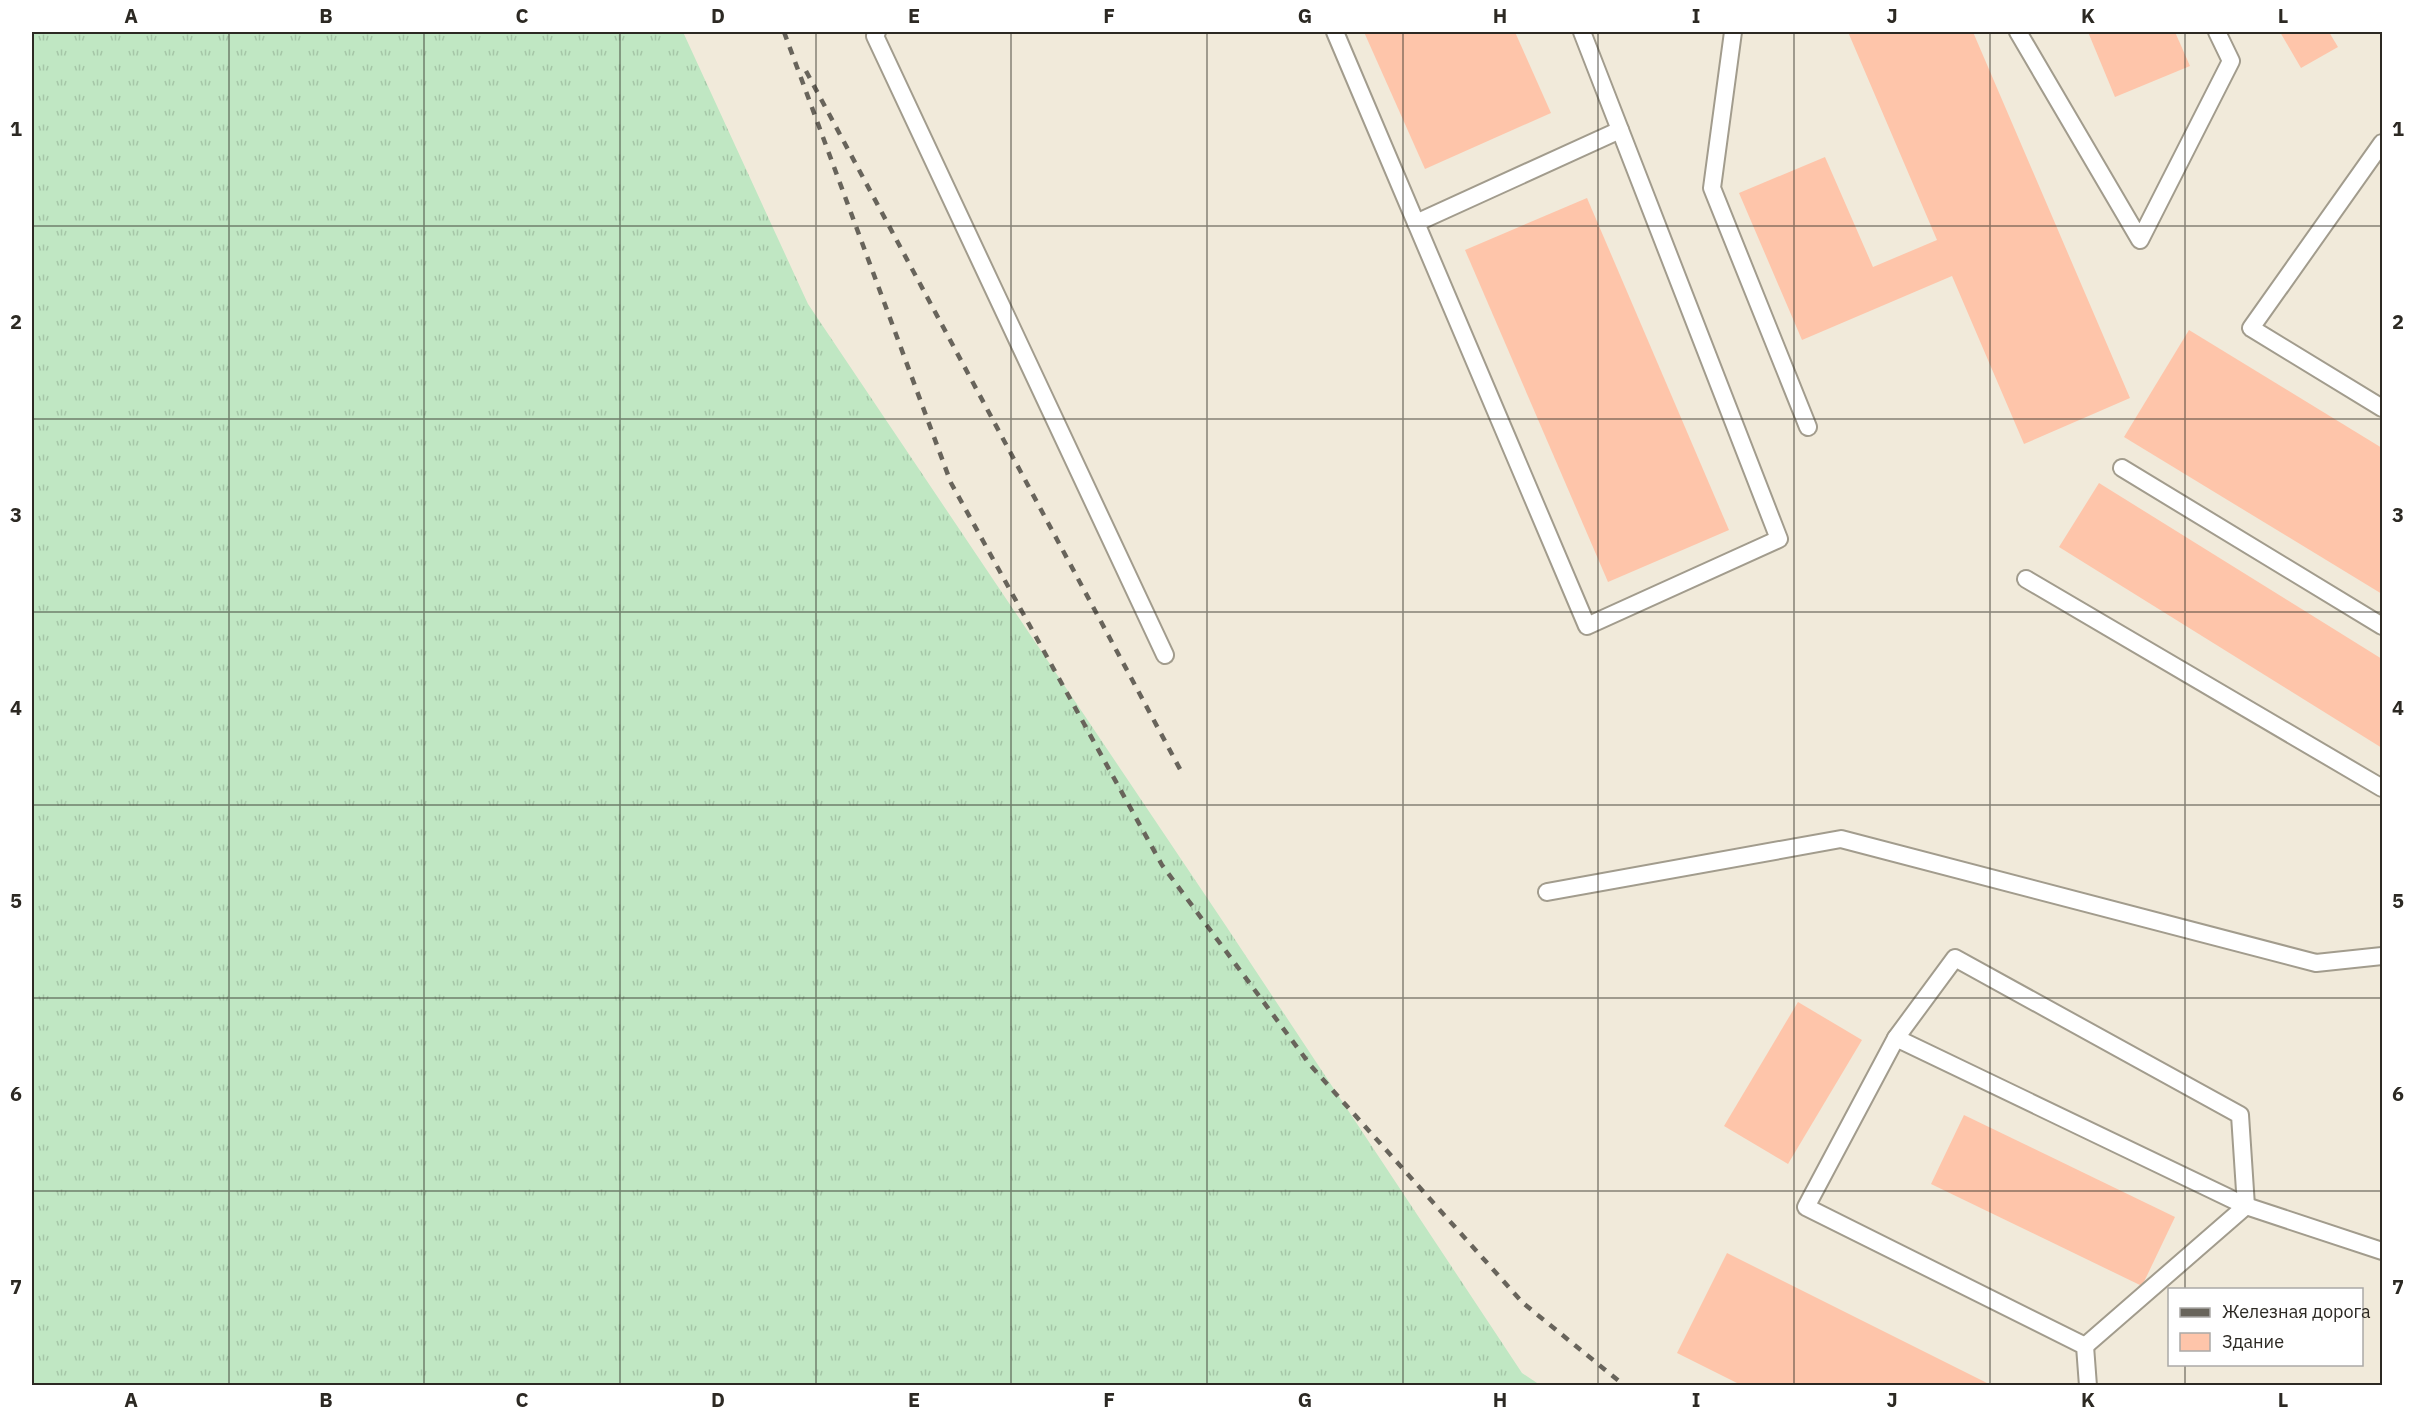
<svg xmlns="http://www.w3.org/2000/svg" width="2414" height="1417" font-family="'IBM Plex Sans',sans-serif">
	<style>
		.grass { fill: url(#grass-tufts) }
		.building { fill: #fec5aa }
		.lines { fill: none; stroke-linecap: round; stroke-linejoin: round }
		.service-casing { stroke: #a29c8d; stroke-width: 20 }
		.service { stroke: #fff; stroke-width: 16 }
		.rail { stroke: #68645b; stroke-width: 4.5; stroke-dasharray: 8 8; stroke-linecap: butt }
		.grid { fill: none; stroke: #2c2923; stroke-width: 1.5; stroke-opacity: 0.55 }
		.neatline { fill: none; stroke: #2c2923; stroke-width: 2 }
		.grid-label { font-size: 20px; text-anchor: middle; font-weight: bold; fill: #2c2923 }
	</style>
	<defs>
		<pattern id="grass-tufts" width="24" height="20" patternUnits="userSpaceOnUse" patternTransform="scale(1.5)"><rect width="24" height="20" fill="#c0e7c3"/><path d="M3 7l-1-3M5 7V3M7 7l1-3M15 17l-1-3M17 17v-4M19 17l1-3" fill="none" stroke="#a5c6a7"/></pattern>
	</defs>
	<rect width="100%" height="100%" fill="#f1eada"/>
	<polygon class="grass" points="32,32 683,32 808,304 1226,926 1522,1373 1540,1385 32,1385"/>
	<g class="building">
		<polygon points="1364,32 1515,32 1551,113 1425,169"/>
		<polygon points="1848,32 1973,32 2130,398 2024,444 1952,276 1802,340 1739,193 1825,157 1873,267 1937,240"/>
		<polygon points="2088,32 2175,32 2190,66 2115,97"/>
		<polygon points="2280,32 2329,32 2338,47 2301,68"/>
		<polygon points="1587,198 1729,530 1608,582 1465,250"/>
		<polygon points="2189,330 2382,448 2382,594 2124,437"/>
		<polygon points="2099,483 2382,659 2382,748 2059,547"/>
		<polygon points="1798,1002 1862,1040 1788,1164 1724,1126"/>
		<polygon points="1964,1115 2175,1217 2142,1286 1931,1184"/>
		<polygon points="1727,1253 1993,1386 1743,1386 1677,1353"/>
	</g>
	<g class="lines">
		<defs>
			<g id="service">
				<polyline points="877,32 875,36 1165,655"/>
				<polyline points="1335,32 1587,626 1779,539 1582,32"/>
				<polyline points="1733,32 1712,188 1808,427"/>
				<polyline points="2018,32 2140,240 2231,61 2217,32"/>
				<polyline points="2382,143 2251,328 2382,408"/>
				<polyline points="1416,223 1620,130"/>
				<polyline points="2122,468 2382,626"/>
				<polyline points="2026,579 2382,788"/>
				<polyline points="1547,892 1841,839 2316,963 2382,956"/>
				<polyline points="1896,1038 1955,958 2240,1115 2246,1206 2085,1346"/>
				<polyline points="2246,1206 2382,1251"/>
				<polyline points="2088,1386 2085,1346 1806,1207 1896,1038 2246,1206"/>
			</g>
		</defs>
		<use href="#service" class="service-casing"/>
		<use href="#service" class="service"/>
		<g class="rail">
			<polyline points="784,32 951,483 1162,865 1311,1066 1523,1303 1625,1386"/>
			<polyline points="806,71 1181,771"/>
		</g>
	</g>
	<path class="grid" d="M 229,32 L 229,1386M 424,32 L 424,1386M 620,32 L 620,1386M 816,32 L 816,1386M 1011,32 L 1011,1386M 1207,32 L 1207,1386M 1403,32 L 1403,1386M 1598,32 L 1598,1386M 1794,32 L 1794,1386M 1990,32 L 1990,1386M 2185,32 L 2185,1290M 32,226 L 2382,226M 32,419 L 2382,419M 32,612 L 2382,612M 32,805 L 2382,805M 32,998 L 2382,998M 32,1191 L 2382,1191M 2185,1364 L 2185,1386"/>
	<rect width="2414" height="1417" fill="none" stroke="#ffffff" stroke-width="66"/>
	<rect x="2168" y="1288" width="195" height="78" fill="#ffffff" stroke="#aba9a7" stroke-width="1.5"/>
	<rect x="2180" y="1308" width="30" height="9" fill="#68645b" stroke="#aba9a7" stroke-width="1.5"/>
	<text x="2222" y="1318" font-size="18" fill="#2c2923">Железная дорога</text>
	<rect x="2180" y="1333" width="30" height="18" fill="#fec5aa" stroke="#aba9a7" stroke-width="1.5"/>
	<text x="2222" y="1348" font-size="18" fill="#2c2923">Здание</text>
	<rect x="33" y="33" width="2348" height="1351" class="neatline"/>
	<g class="grid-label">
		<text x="131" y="23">A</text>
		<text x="326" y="23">B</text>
		<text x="522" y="23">C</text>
		<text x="718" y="23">D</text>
		<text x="914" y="23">E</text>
		<text x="1109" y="23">F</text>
		<text x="1305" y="23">G</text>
		<text x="1500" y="23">H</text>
		<text x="1696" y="23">I</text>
		<text x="1892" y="23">J</text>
		<text x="2088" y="23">K</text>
		<text x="2283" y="23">L</text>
		<text x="16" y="136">1</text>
		<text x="2398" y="136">1</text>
		<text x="16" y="329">2</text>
		<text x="2398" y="329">2</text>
		<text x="16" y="522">3</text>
		<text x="2398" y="522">3</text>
		<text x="16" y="715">4</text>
		<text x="2398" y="715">4</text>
		<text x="16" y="908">5</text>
		<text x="2398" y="908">5</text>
		<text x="16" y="1101">6</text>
		<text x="2398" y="1101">6</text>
		<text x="16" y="1294">7</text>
		<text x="2398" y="1294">7</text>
		<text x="131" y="1407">A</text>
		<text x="326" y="1407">B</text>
		<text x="522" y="1407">C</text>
		<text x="718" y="1407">D</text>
		<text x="914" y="1407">E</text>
		<text x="1109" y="1407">F</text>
		<text x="1305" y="1407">G</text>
		<text x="1500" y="1407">H</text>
		<text x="1696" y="1407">I</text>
		<text x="1892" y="1407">J</text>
		<text x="2088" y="1407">K</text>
		<text x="2283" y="1407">L</text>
	</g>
</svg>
